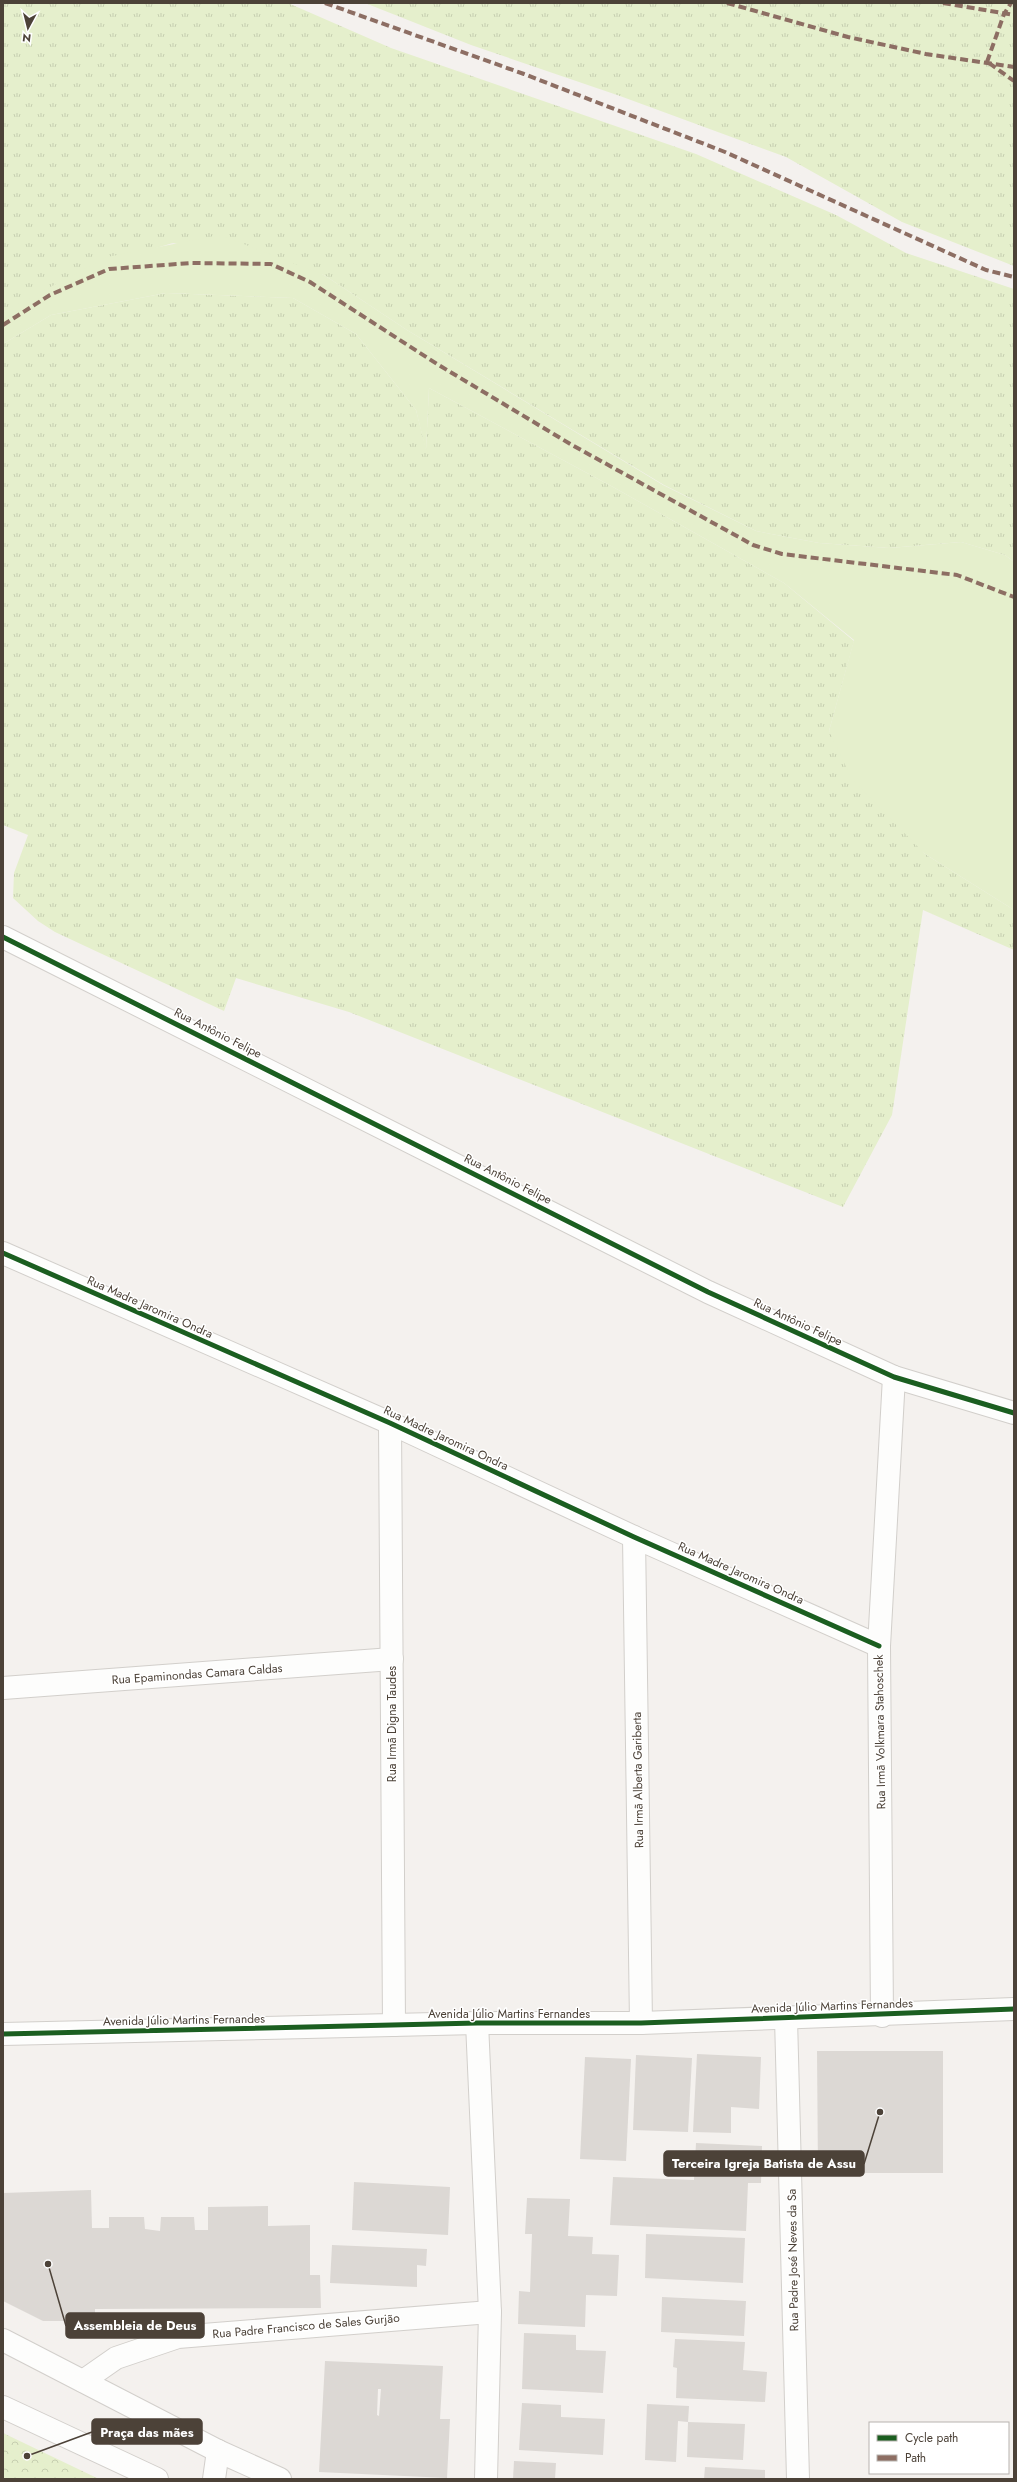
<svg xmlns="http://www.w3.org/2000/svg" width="1017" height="2482" font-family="Jost,sans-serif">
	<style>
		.grass { fill: url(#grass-tufts) }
		.park { fill: url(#park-crowns) }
		.garden { fill: #e5efcc }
		.building { fill: #dcd8d4; fill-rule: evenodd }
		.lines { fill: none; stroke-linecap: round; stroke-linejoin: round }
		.minor-casing { stroke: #d2cfcb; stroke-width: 24 }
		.tertiary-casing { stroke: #d2cfcb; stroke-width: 24 }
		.minor { stroke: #fdfdfc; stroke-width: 22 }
		.tertiary { stroke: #fdfdfc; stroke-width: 22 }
		.quiet { stroke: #8d6e63; stroke-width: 4; stroke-dasharray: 8 4; stroke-linecap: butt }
		.cycleway-casing { stroke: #fff; stroke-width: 8 }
		.cycleway { stroke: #1b5e20; stroke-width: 5 }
		.labels { text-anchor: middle; stroke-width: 3; stroke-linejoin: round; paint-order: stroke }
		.street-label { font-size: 12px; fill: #4c4238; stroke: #fff }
		.leader { fill: none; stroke: #4c4238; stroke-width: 1.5 }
		.callout-dot { fill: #4c4238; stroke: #fff; stroke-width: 1.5 }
		.callout { fill: #4c4238; stroke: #4c4238; stroke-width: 1.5 }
		.callout-label { font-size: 13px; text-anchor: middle; font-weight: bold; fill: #fff }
	</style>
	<defs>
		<pattern id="grass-tufts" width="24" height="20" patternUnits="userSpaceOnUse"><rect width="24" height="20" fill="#e5efcc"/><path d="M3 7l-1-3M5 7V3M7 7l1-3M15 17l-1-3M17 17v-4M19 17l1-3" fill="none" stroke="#c6ceb0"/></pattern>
		<pattern id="park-crowns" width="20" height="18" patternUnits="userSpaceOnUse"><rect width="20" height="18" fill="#e5efcc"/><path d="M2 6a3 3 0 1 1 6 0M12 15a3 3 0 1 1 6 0" fill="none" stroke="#c6ceb0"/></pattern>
	</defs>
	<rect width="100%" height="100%" fill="#f4f1ee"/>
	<g class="grass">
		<polygon points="3,3 288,3 391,48 696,154 836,215 906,253 1014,289 1014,562 1005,555 961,542 889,548 819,543 756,531 664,485 407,330 324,275 173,243 146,251 3,312"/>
		<polygon points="365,3 1014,3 1014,266 902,222 786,157 620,96 471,45"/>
		<polygon points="166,293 293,298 356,334 416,410 426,449 429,388 613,487 784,583 854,641 829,731 925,854 1014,910 1014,950 923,910 892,1115 843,1207 349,1012 236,978 224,1011 55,932 38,921 13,898 14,873 28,835 3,825 3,344 51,315"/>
	</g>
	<polygon class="park" points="3,2433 99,2479 3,2479"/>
	<polygon class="garden" points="220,235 324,275 407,330 663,485 756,531 819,543 889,548 961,542 1005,555 1014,562 1014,910 925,854 852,779 829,731 854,640 784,583 613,487 429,388 426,451 416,410 356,334 293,298 166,293 51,315 3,344 3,312 107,257"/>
	<g class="building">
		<polygon points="817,2051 943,2051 943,2173 818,2173"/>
		<polygon points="697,2054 761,2057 759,2109 731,2107 731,2133 693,2132"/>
		<polygon points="636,2055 692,2058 688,2132 633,2130"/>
		<polygon points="585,2057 631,2059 626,2161 580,2159"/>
		<polygon points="696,2143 762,2146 761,2183 748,2183 746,2231 610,2225 613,2177 694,2180"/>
		<polygon points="354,2182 450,2187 448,2235 352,2230"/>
		<polygon points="91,2190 92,2228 109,2228 109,2217 144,2217 145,2229 160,2231 161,2217 194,2217 195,2230 208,2230 208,2207 268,2206 268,2226 310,2225 310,2275 320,2275 321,2308 95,2309 95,2321 43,2321 3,2301 3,2193"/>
		<polygon points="527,2198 570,2199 568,2236 593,2237 592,2254 619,2255 617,2296 586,2295 585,2327 518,2324 519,2291 530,2292 532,2234 525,2234"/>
		<polygon points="646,2234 745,2238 743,2283 645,2278"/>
		<polygon points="332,2245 427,2249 426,2266 417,2265 417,2287 330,2283"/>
		<polygon points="662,2297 746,2301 744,2336 661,2332"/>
		<polygon points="524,2333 576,2335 576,2350 606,2351 603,2393 522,2389"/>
		<polygon points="675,2339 745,2342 743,2370 767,2372 765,2402 676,2398 677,2368 673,2367"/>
		<path d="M 325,2361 L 443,2366 L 440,2419 L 450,2419 L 447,2478 L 319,2472 ZM 378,2389 L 381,2389 L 379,2416 L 377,2415 Z"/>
		<polygon points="522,2403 561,2405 561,2417 605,2419 603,2455 519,2450"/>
		<polygon points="647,2404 689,2406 688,2422 745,2424 743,2460 687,2457 688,2422 678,2421 676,2462 645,2460"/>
		<polygon points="514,2461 556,2463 555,2479 513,2479"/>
		<polygon points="705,2467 765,2470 765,2479 704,2479"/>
	</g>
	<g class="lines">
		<defs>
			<g id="minor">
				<polyline points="3,937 708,1292 894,1377 1014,1413"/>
				<polyline points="3,1253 390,1423 634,1537 879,1646"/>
				<polyline points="390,1423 394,2025"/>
				<polyline points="634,1537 641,2023"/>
				<polyline points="3,1688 392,1659"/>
				<polyline points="882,2016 879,1646 894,1377"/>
				<polyline points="786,2018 798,2479"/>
				<polyline points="477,2023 490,2312 486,2479"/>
				<polyline points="83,2381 116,2358 178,2337 490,2312"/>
			</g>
			<g id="tertiary">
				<polyline points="3,2034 477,2023 641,2023 1014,2009"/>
				<polyline points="3,2340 218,2451 280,2479"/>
				<polyline points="3,2407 157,2479"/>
				<polyline points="214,2479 218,2451"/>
			</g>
		</defs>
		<use href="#minor" class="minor-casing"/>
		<use href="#tertiary" class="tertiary-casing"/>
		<use href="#minor" class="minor"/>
		<use href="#tertiary" class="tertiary"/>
		<g class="quiet">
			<polyline points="325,3 524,74 725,152 986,270 1014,277"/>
			<polyline points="727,3 848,37 926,54 1014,67"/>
			<polyline points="943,3 1014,15"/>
			<polyline points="987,62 1004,14 1011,3"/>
			<polyline points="989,63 1014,81"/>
			<polyline points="3,325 50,295 109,269 192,263 271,264 310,282 437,364 572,445 753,545 782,554 957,575 1014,597"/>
		</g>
		<defs>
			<g id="cycleway">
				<polyline points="3,937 708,1292 894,1377 1014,1413"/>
				<polyline points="3,1253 390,1423 634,1537 879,1646"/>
				<polyline points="3,2034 477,2023 641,2023 1014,2009"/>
			</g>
		</defs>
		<use href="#cycleway" class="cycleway-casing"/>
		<use href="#cycleway" class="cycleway"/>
	</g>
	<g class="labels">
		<g class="street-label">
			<text transform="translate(218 1033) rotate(27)" y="4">Rua Antônio Felipe</text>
			<text transform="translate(508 1179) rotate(27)" y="4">Rua Antônio Felipe</text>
			<text transform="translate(150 1307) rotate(24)" y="4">Rua Madre Jaromira Ondra</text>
			<text transform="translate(798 1322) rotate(25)" y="4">Rua Antônio Felipe</text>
			<text transform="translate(446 1438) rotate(25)" y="4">Rua Madre Jaromira Ondra</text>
			<text transform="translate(741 1573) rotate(24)" y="4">Rua Madre Jaromira Ondra</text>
			<text transform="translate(197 1674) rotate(-4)" y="4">Rua Epaminondas Camara Caldas</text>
			<text transform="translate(392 1724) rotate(-90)" y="4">Rua Irmã Digna Taudes</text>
			<text transform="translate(880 1732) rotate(-91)" y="4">Rua Irmã Volkmara Stahoschek</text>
			<text transform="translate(638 1780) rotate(-91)" y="4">Rua Irmã Alberta Gariberta</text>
			<text transform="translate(832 2006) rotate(-2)" y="4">Avenida Júlio Martins Fernandes</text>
			<text x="509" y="2018">Avenida Júlio Martins Fernandes</text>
			<text transform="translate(184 2020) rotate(-1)" y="4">Avenida Júlio Martins Fernandes</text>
			<text transform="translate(793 2260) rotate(-91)" y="4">Rua Padre José Neves da Sa</text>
			<text transform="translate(306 2326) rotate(-5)" y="4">Rua Padre Francisco de Sales Gurjão</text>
		</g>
	</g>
	<path class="leader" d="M880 2112L864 2164M48 2264L66 2326M27 2456L92 2432"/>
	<g class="callout-dot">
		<circle cx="880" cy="2112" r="4"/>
		<circle cx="48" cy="2264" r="4"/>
		<circle cx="27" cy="2456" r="4"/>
	</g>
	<g class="callout">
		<rect x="664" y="2151" width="200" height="25" rx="4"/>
		<rect x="66" y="2313" width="138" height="25" rx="4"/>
		<rect x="92" y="2419" width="110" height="25" rx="4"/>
	</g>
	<g class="callout-label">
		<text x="764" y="2168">Terceira Igreja Batista de Assu</text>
		<text x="135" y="2330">Assembleia de Deus</text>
		<text x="147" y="2437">Praça das mães</text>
	</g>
	<rect width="1017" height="2482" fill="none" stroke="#4c4238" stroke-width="8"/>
	<rect x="869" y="2422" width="140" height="52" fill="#ffffff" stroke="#b7b3af"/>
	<rect x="877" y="2435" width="20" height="6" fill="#1b5e20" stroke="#b7b3af"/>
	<text x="905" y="2442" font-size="12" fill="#4c4238">Cycle path</text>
	<rect x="877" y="2455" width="20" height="6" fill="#8d6e63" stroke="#b7b3af"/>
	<text x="905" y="2462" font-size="12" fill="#4c4238">Path</text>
	<g transform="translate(28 28) rotate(187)" stroke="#ffffff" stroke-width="3" paint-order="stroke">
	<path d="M0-3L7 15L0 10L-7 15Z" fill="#4c4238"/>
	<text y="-6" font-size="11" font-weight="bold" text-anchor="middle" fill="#4c4238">N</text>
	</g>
</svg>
